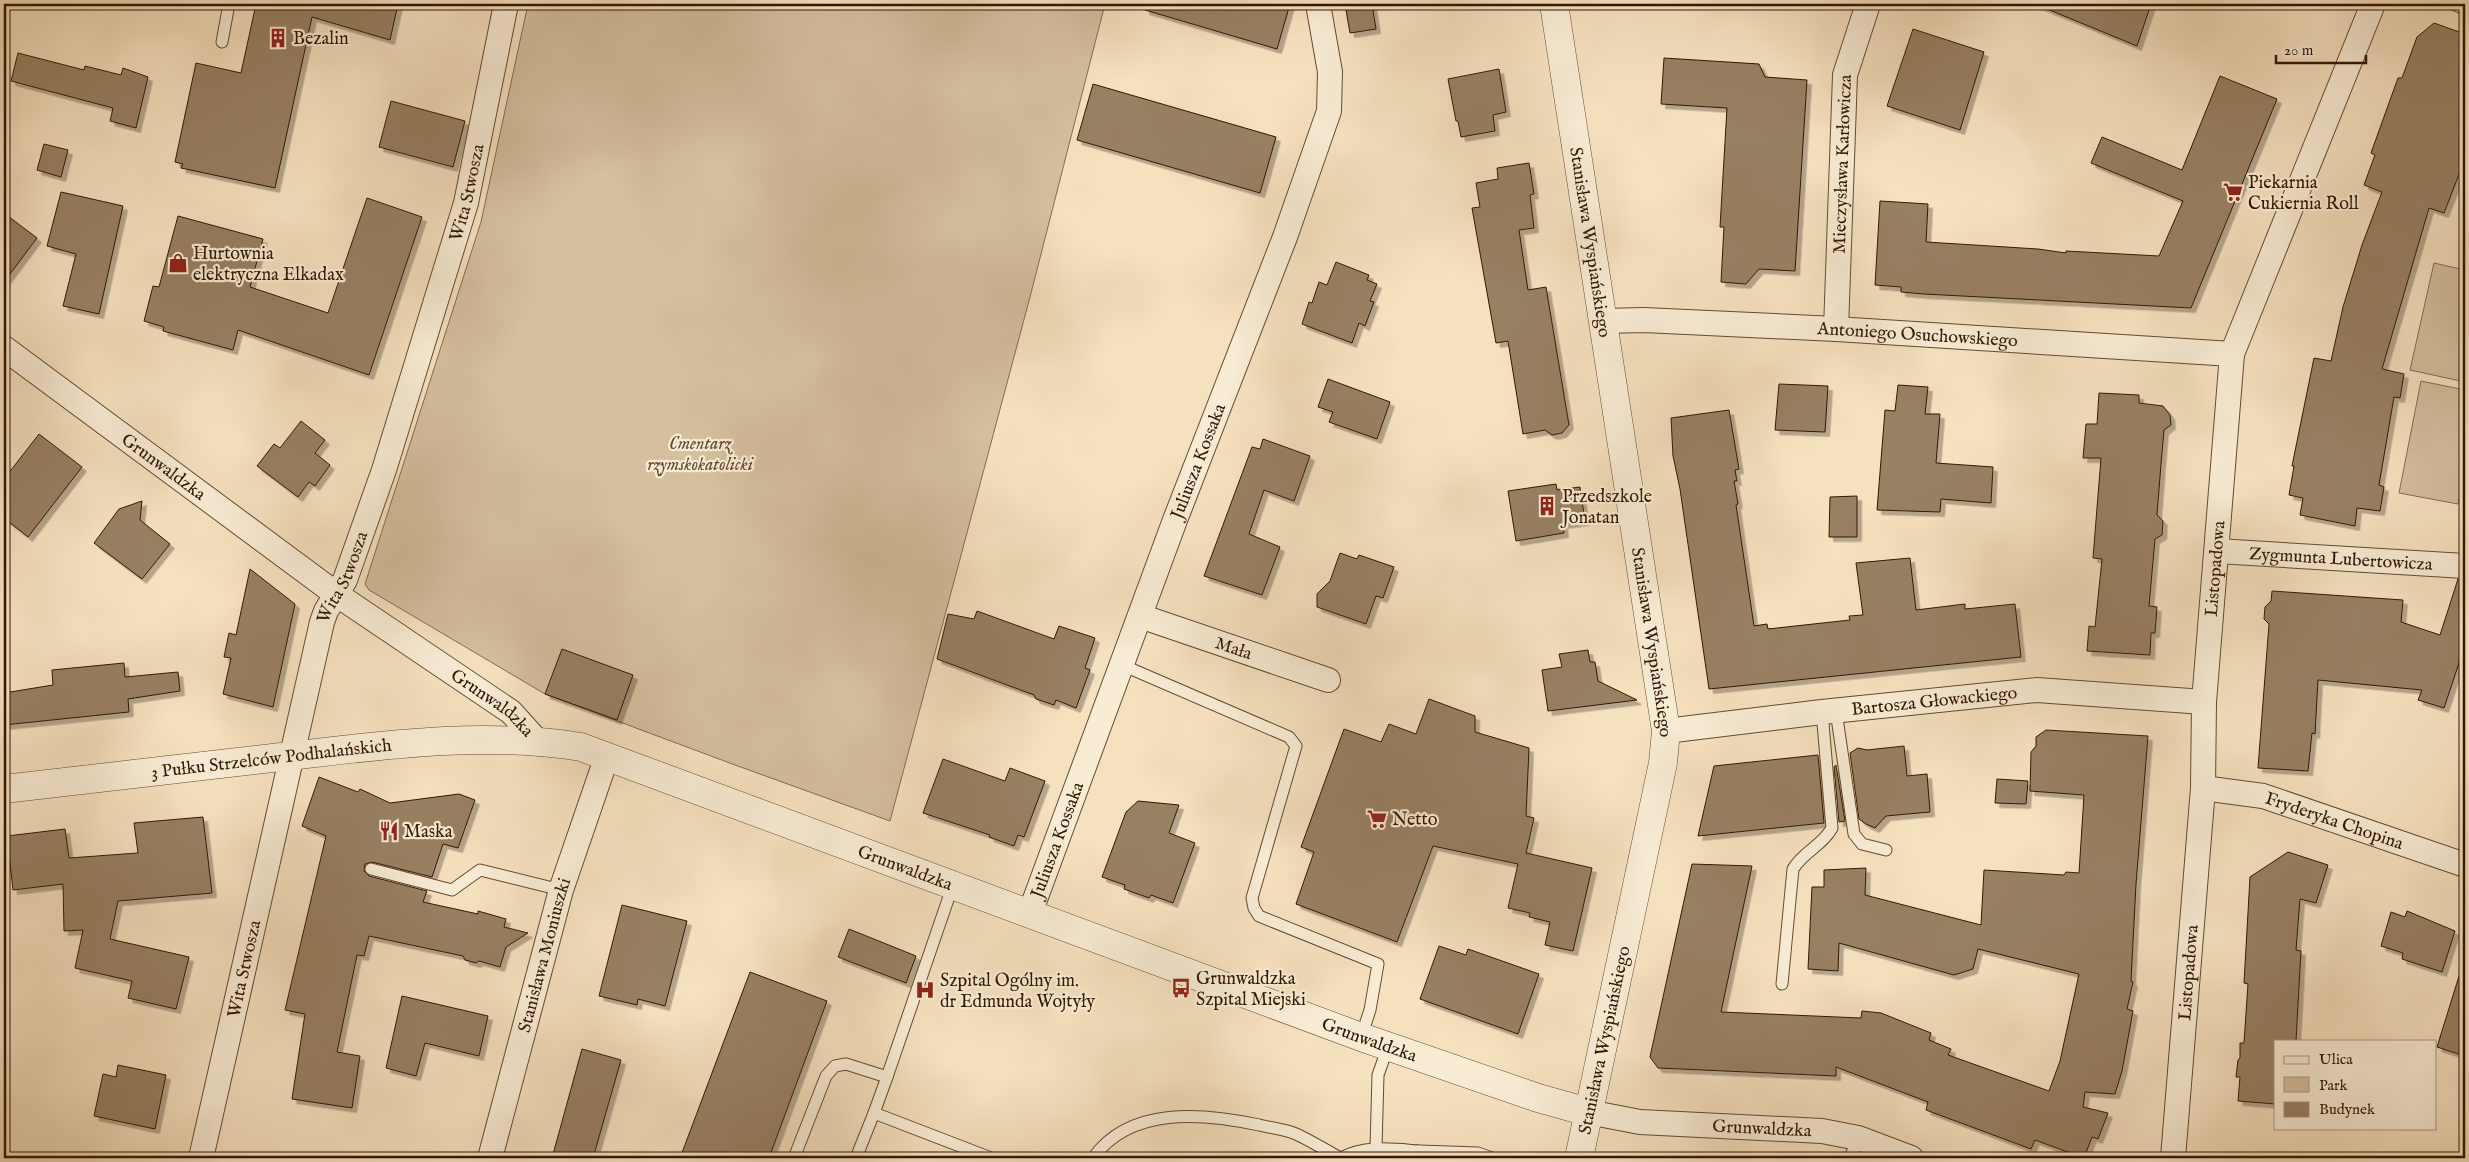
<svg xmlns="http://www.w3.org/2000/svg" width="2469" height="1162" font-family="'IM FELL English',serif">
	<style>
		.green { fill: #d5bf9f; stroke: #846b50 }
		.building { fill: #988063; stroke: #331700; filter: url(#shadow) }
		.lines { fill: none; stroke-linecap: round; stroke-linejoin: round }
		.service-casing { stroke: #644a30; stroke-width: 13 }
		.minor-casing { stroke: #644a30; stroke-width: 26 }
		.tertiary-casing { stroke: #644a30; stroke-width: 29 }
		.service { stroke: #f9ecd5; stroke-width: 11 }
		.minor { stroke: #f9ecd5; stroke-width: 24 }
		.tertiary { stroke: #f9ecd5; stroke-width: 28 }
		.labels { text-anchor: middle; stroke-width: 4.5; stroke-linejoin: round; paint-order: stroke }
		.poi-label { font-size: 18px; fill: #331700; stroke: #f9ecd5; text-anchor: start }
		.street-label { font-size: 18px; fill: #331700; stroke: #f9ecd5 }
		.park-label { font-size: 18px; font-style: italic; fill: #644930; stroke: #f9ecd5 }
	</style>
	<defs>
		<filter id="shadow"><feDropShadow dx="4.5" dy="4.5" stdDeviation="0" flood-color="#0004"/></filter>
	</defs>
	<rect width="100%" height="100%" fill="#f6e1bf"/>
	<filter id="stains"><feTurbulence type="fractalNoise" baseFrequency=".004" numOctaves="4"/><feColorMatrix values="0 0 0 0 .2 0 0 0 0 .09 0 0 0 0 .02 0 0 0 .5 -.17"/></filter>
	<radialGradient id="worn" r=".72"><stop offset=".6" stop-color="#630" stop-opacity="0"/><stop offset="1" stop-color="#630" stop-opacity=".3"/></radialGradient>
	<g class="green">
		<polygon points="528,4 1105,4 1030,297 890,821 735,765 545,694 369,590 365,584 481,222"/>
		<polygon points="2434,263 2465,270 2465,382 2410,370"/>
		<polygon points="2421,381 2465,390 2465,469 2458,504 2399,493"/>
	</g>
	<g class="building">
		<polygon points="256,4 398,4 390,40 312,17 275,188 181,168 183,164 175,162 196,63 241,73"/>
		<polygon points="1146,4 1290,4 1277,49 1145,10"/>
		<polygon points="1345,4 1372,4 1376,29 1350,33"/>
		<polygon points="2035,4 2151,4 2137,46"/>
		<polygon points="2434,23 2465,34 2465,159 2444,213 2429,208 2382,369 2404,374 2400,398 2394,397 2379,485 2384,487 2380,511 2357,508 2355,526 2300,515 2303,498 2289,495 2294,466 2292,466 2314,358 2331,361 2343,307 2362,245 2382,192 2364,185 2375,155 2371,153 2398,78 2402,78 2417,37"/>
		<polygon points="1913,29 1984,52 1960,130 1887,106"/>
		<polygon points="18,53 84,70 85,66 121,75 123,68 148,77 136,128 110,121 113,108 11,81"/>
		<polygon points="1664,58 1759,64 1765,77 1807,80 1795,271 1759,269 1746,284 1721,282 1724,227 1720,227 1727,108 1661,104"/>
		<polygon points="1499,69 1506,112 1493,115 1495,131 1461,137 1458,121 1456,121 1448,79"/>
		<polygon points="2220,76 2277,99 2191,308 1924,294 1901,292 1901,287 1875,285 1880,201 1928,204 1926,242 2038,249 2066,253 2066,251 2159,256 2183,201 2091,163 2102,137 2182,170"/>
		<polygon points="1093,84 1276,137 1260,193 1077,140"/>
		<polygon points="391,101 465,121 453,167 379,147"/>
		<polygon points="44,144 68,150 61,177 37,170"/>
		<polygon points="1529,163 1534,194 1530,195 1534,228 1519,230 1528,290 1546,287 1569,425 1562,433 1552,435 1545,430 1523,434 1508,341 1496,343 1472,208 1480,207 1476,183 1498,179 1497,168"/>
		<polygon points="61,192 123,206 99,314 63,306 76,254 47,246"/>
		<polygon points="367,198 422,217 369,375 238,330 233,350 163,331 164,327 144,321 153,286 159,287 178,216 263,239 250,287 328,313"/>
		<polygon points="4,213 37,238 4,282"/>
		<polygon points="1336,262 1369,275 1367,280 1377,284 1370,301 1374,302 1365,326 1359,323 1352,343 1302,324 1309,302 1312,303 1319,282 1327,285"/>
		<polygon points="1328,379 1390,402 1377,439 1329,422 1333,412 1318,407"/>
		<polygon points="1779,384 1828,386 1825,432 1775,430"/>
		<polygon points="1898,385 1928,387 1925,414 1940,414 1936,463 1993,467 1991,503 1941,499 1940,512 1877,510 1885,410 1895,411"/>
		<polygon points="2099,393 2139,395 2139,403 2163,406 2170,415 2171,425 2164,430 2161,464 2157,515 2163,521 2162,535 2155,539 2149,606 2157,607 2155,633 2151,633 2150,655 2087,651 2089,626 2095,627 2102,559 2093,558 2101,458 2083,458 2086,424 2097,424"/>
		<polygon points="1729,410 1739,469 1735,470 1737,481 1734,481 1738,504 1736,505 1754,626 1767,624 1768,629 1850,620 1849,616 1863,615 1856,563 1910,558 1916,610 1965,604 1965,609 2015,604 2021,657 1709,689 1680,489 1673,456 1671,418"/>
		<polygon points="301,421 325,440 315,453 330,465 315,486 309,482 298,497 257,466 274,444 280,448"/>
		<polygon points="39,434 82,467 28,537 4,518 4,479"/>
		<polygon points="1263,439 1310,456 1294,501 1264,490 1249,534 1280,547 1262,595 1204,576 1252,447 1260,449"/>
		<polygon points="1556,484 1557,490 1580,487 1585,521 1563,524 1564,533 1516,541 1508,491"/>
		<polygon points="1857,496 1857,537 1829,537 1830,497"/>
		<polygon points="142,501 140,520 170,544 142,579 94,543 119,509"/>
		<polygon points="1340,553 1357,559 1359,555 1394,567 1383,598 1376,596 1366,624 1317,607 1317,594 1330,581"/>
		<polygon points="250,569 295,604 273,707 223,694 231,658 224,657 229,633 236,635"/>
		<polygon points="2458,579 2465,580 2465,658 2461,657 2444,708 2418,700 2422,690 2318,680 2315,734 2312,733 2308,771 2258,768 2269,624 2264,619 2265,607 2271,601 2272,591 2403,600 2401,622 2440,635"/>
		<polygon points="977,611 1054,639 1059,626 1095,638 1085,668 1090,670 1076,708 1056,700 1054,705 1036,699 1034,695 937,659 948,614 974,619"/>
		<polygon points="562,649 633,675 617,720 545,694"/>
		<polygon points="1588,650 1590,662 1595,662 1598,681 1637,700 1548,711 1542,670 1562,667 1559,654"/>
		<polygon points="124,663 125,677 178,672 180,691 128,699 129,712 4,725 4,693 53,685 52,670"/>
		<polygon points="1429,699 1475,716 1475,732 1529,748 1526,816 1534,818 1526,853 1592,868 1573,951 1545,945 1550,922 1529,917 1530,913 1508,908 1518,864 1433,846 1397,942 1296,904 1314,852 1301,847 1344,729 1381,742 1389,724 1416,734"/>
		<polygon points="2046,730 2148,736 2136,884 2131,981 2133,982 2127,1009 2133,1011 2122,1071 2115,1094 2085,1092 2083,1107 2108,1113 2098,1139 2092,1137 2084,1158 2035,1140 2031,1149 1926,1110 1928,1102 1836,1067 1836,1076 1658,1068 1650,1057 1692,864 1752,866 1721,1012 1861,1018 1862,1011 1881,1013 1931,1033 1929,1040 1951,1049 1948,1055 2049,1091 2060,1061 2079,974 1978,949 1973,969 1954,975 1839,943 1838,971 1808,969 1812,887 1824,887 1824,870 1866,868 1865,895 1981,925 1984,870 2064,875 2066,872 2079,873 2084,795 2030,791 2031,752 2036,746 2036,737"/>
		<polygon points="1904,746 1907,776 1927,774 1930,812 1886,816 1875,828 1866,824 1859,819 1850,753 1858,748 1867,750"/>
		<polygon points="1818,755 1824,823 1698,836 1714,766"/>
		<polygon points="943,759 1005,781 1010,768 1045,781 1024,837 1018,835 1014,846 989,837 990,835 923,813"/>
		<polygon points="1836,765 1845,821 1839,822 1834,767"/>
		<polygon points="319,777 358,792 360,789 390,803 459,794 475,800 458,848 443,844 432,877 372,862 365,864 364,871 369,876 427,891 423,902 478,914 478,911 506,919 504,927 528,933 506,947 500,967 479,961 476,963 465,960 463,956 369,936 364,956 357,955 337,1052 360,1056 352,1108 292,1099 305,1014 285,1010 326,836 302,826"/>
		<polygon points="1997,779 2028,781 2026,804 1995,803"/>
		<polygon points="1138,801 1179,805 1169,833 1195,843 1173,903 1151,895 1149,898 1124,889 1125,885 1102,877 1126,812"/>
		<polygon points="203,817 212,893 118,901 110,939 189,957 176,1009 128,998 132,981 75,968 83,930 64,931 63,884 13,890 7,836 65,829 69,858 138,853 134,823"/>
		<polygon points="2288,852 2328,865 2316,903 2300,899 2296,950 2301,951 2296,1041 2275,1041 2275,1104 2238,1101 2240,1077 2236,1077 2238,1060 2240,1058 2240,1043 2244,1043 2248,984 2244,983 2250,877"/>
		<polygon points="622,905 687,921 665,1006 638,999 637,1005 599,996"/>
		<polygon points="2407,911 2455,931 2442,972 2402,959 2403,953 2381,946 2391,912 2405,917"/>
		<polygon points="849,929 916,956 906,983 838,957"/>
		<polygon points="1439,946 1466,955 1468,949 1539,974 1518,1034 1420,999"/>
		<polygon points="750,972 827,1001 769,1158 680,1158"/>
		<polygon points="2460,973 2465,974 2465,1056 2437,1047"/>
		<polygon points="402,996 488,1016 479,1056 425,1043 416,1076 386,1068"/>
		<polygon points="582,1049 621,1060 593,1158 552,1158"/>
		<polygon points="118,1065 166,1075 155,1129 94,1116 103,1074 116,1077"/>
	</g>
	<g class="lines">
		<defs>
			<g id="service">
				<polyline points="2453,4 2465,9"/>
				<polyline points="222,42 229,4"/>
				<polyline points="1122,665 1289,737 1296,746 1252,898 1254,908 1259,916 1378,964 1370,1010 1361,1037"/>
				<polyline points="1836,711 1854,834 1862,844 1886,850"/>
				<polyline points="371,869 452,890 480,870 561,890"/>
				<path d="M 1782,984 L 1793,869 C 1804,851 1822,846 1832,828 L 1822,712"/>
				<polyline points="887,1077 953,885"/>
				<polyline points="1376,1148 1378,1075 1388,1047"/>
				<polyline points="794,1158 826,1076 835,1066 846,1064 887,1077 874,1113"/>
				<polyline points="856,1158 874,1113 991,1158"/>
				<path d="M 1093,1158 C 1130,1106 1203,1113 1259,1125 C 1271,1128 1285,1129 1296,1134 C 1311,1141 1326,1150 1340,1158"/>
				<path d="M 1341,1158 C 1365,1145 1393,1149 1419,1151"/>
				<polyline points="1417,1158 1419,1151 1478,1153 1492,1158"/>
				<polyline points="1850,1158 1858,1138"/>
			</g>
			<g id="minor">
				<path id="s1" d="M 1603,321 L 1644,320 L 1836,329 L 2232,354"/>
				<path id="s2" d="M 1836,329 L 1845,75 L 1868,4"/>
				<path id="s3" d="M 4,348 L 336,594 L 511,712 L 538,742"/>
				<path id="s4" d="M 2217,551 L 2465,566"/>
				<path id="s5" d="M 1140,616 L 1328,680"/>
				<path id="s6" d="M 1666,731 L 1822,712 L 2037,690 L 2204,702"/>
				<path id="s7" d="M 2203,788 L 2263,796 L 2465,865"/>
				<path id="s8" d="M 1030,913 L 1175,520 L 1285,237 L 1329,111 L 1330,72 L 1318,4"/>
				<path id="s9" d="M 1588,1112 L 1640,1122 L 1822,1131 L 1858,1138 L 1911,1158"/>
				<path id="s10" d="M 201,1158 L 322,622 L 326,611 L 345,580 L 384,470 L 466,203 L 506,4"/>
				<path id="s11" d="M 490,1158 L 561,890 L 607,756"/>
				<path id="s12" d="M 2173,1158 L 2203,788 L 2204,702 L 2232,354 L 2373,4"/>
			</g>
			<g id="tertiary">
				<path id="s13" d="M 1554,4 L 1666,731 L 1663,763 L 1579,1158"/>
				<path id="s14" d="M 4,789 C 102,778 200,766 298,755 C 392,744 486,732 581,747 L 1361,1037 L 1538,1098 L 1588,1112"/>
			</g>
		</defs>
		<use href="#service" class="service-casing"/>
		<use href="#minor" class="minor-casing"/>
		<use href="#tertiary" class="tertiary-casing"/>
		<use href="#service" class="service"/>
		<use href="#minor" class="minor"/>
		<use href="#tertiary" class="tertiary"/>
	</g>
	<defs>
		<symbol id="building-bare" viewBox="-9 -9 18 18"><path d="M-4-6H4V6H1V3H-1V6H-4ZM-2.5-4.3h1.7v1.8h-1.7ZM.8-4.3h1.7v1.8H.8ZM-2.5-1h1.7V.8h-1.7ZM.8-1h1.7V.8H.8Z" fill="#8f2418" stroke="#f9ecd5" stroke-width="2.5" paint-order="stroke"/></symbol>
		<symbol id="supermarket-bare" viewBox="-9 -9 18 18"><path d="M-6-5.5h2.5l.6 2H6L4.5 2H-2.5L-4.4-4H-6ZM-1.5 3.2a1.3 1.3 0 1 0 .1 0ZM3 3.2a1.3 1.3 0 1 0 .1 0Z" fill="#8f2418" stroke="#f9ecd5" stroke-width="2.5" paint-order="stroke"/></symbol>
		<symbol id="shop-bare" viewBox="-9 -9 18 18"><path d="M-5-2.5h2.3a2.7 3.5 0 0 1 5.4 0H5L5.5 6h-11ZM-1.5-2.5h3a1.5 2.3 0 0 0-3 0Z" fill="#8f2418" stroke="#f9ecd5" stroke-width="2.5" paint-order="stroke"/></symbol>
		<symbol id="restaurant-bare" viewBox="-9 -9 18 18"><path d="M-5-6h1v4h1v-4h1v4h1v-4h1v5L-1.5 .5V6h-2V.5L-5-1ZM5-6V6H3V1.5H1.5Q1.5-4 5-6Z" fill="#8f2418" stroke="#f9ecd5" stroke-width="2.5" paint-order="stroke"/></symbol>
		<symbol id="bus-bare" viewBox="-9 -9 18 18"><path d="M-5-6H5V4H4V6H2V4H-2V6H-4V4H-5ZM-3.5-4V0h7V-4ZM-3.5 1.2v1.5H-2V1.2ZM2 1.2v1.5H3.5V1.2Z" fill="#8f2418" stroke="#f9ecd5" stroke-width="2.5" paint-order="stroke"/></symbol>
		<symbol id="hospital-bare" viewBox="-9 -9 18 18"><path d="M-5-5h3v3.5h4V-5h3V5h-3V1.5h-4V5h-3Z" fill="#8f2418" stroke="#f9ecd5" stroke-width="2.5" paint-order="stroke"/></symbol>
	</defs>
	<g fill-rule="evenodd">
		<use href="#building-bare" x="264" y="24" width="28" height="28"/>
		<use href="#supermarket-bare" x="2219" y="178" width="28" height="28"/>
		<use href="#shop-bare" x="164" y="249" width="28" height="28"/>
		<use href="#building-bare" x="1533" y="492" width="28" height="28"/>
		<use href="#supermarket-bare" x="1363" y="805" width="28" height="28"/>
		<use href="#restaurant-bare" x="375" y="817" width="28" height="28"/>
		<use href="#bus-bare" x="1167" y="974" width="28" height="28"/>
		<use href="#hospital-bare" x="911" y="976" width="28" height="28"/>
	</g>
	<g class="labels">
		<g class="poi-label">
			<text x="293" y="44">Bezalin</text>
			<text x="2248" y="188">Piekarnia<tspan x="2248" dy="21">Cukiernia Roll</tspan></text>
			<text x="193" y="259">Hurtownia<tspan x="193" dy="21">elektryczna Elkadax</tspan></text>
			<text x="1562" y="502">Przedszkole<tspan x="1562" dy="21">Jonatan</tspan></text>
			<text x="1392" y="825">Netto</text>
			<text x="404" y="837">Maska</text>
			<text x="1196" y="984">Grunwaldzka<tspan x="1196" dy="21">Szpital Miejski</tspan></text>
			<text x="940" y="986">Szpital Ogólny im.<tspan x="940" dy="21">dr Edmunda Wojtyły</tspan></text>
		</g>
		<g class="street-label">
			<text dy="6" stroke="none"><textPath href="#s2" startOffset="165">Mieczysława Karłowicza</textPath></text>
			<text dy="6" stroke="none"><textPath href="#s10" startOffset="1004">Wita Stwosza</textPath></text>
			<text dy="6" stroke="none"><textPath href="#s13" startOffset="241">Stanisława Wyspiańskiego</textPath></text>
			<text dy="6" stroke="none"><textPath href="#s1" startOffset="315">Antoniego Osuchowskiego</textPath></text>
			<text dy="6" stroke="none"><textPath href="#s8" startOffset="482">Juliusza Kossaka</textPath></text>
			<text dy="6" stroke="none"><textPath href="#s3" startOffset="199">Grunwaldzka</textPath></text>
			<text dy="6" stroke="none"><textPath href="#s4" startOffset="124">Zygmunta Lubertowicza</textPath></text>
			<text dy="6" stroke="none"><textPath href="#s12" startOffset="591">Listopadowa</textPath></text>
			<text dy="6" stroke="none"><textPath href="#s10" startOffset="599">Wita Stwosza</textPath></text>
			<text dy="6" stroke="none"><textPath href="#s13" startOffset="646">Stanisława Wyspiańskiego</textPath></text>
			<text dy="6" stroke="none"><textPath href="#s5" startOffset="99">Mała</textPath></text>
			<text dy="6" stroke="none"><textPath href="#s6" startOffset="270">Bartosza Głowackiego</textPath></text>
			<text dy="6" stroke="none"><textPath href="#s3" startOffset="604">Grunwaldzka</textPath></text>
			<text dy="6" stroke="none"><textPath href="#s14" startOffset="269">3 Pułku Strzelców Podhalańskich</textPath></text>
			<text dy="6" stroke="none"><textPath href="#s7" startOffset="136">Fryderyka Chopina</textPath></text>
			<text dy="6" stroke="none"><textPath href="#s8" startOffset="78">Juliusza Kossaka</textPath></text>
			<text dy="6" stroke="none"><textPath href="#s14" startOffset="926">Grunwaldzka</textPath></text>
			<text dy="6" stroke="none"><textPath href="#s11" startOffset="210">Stanisława Moniuszki</textPath></text>
			<text dy="6" stroke="none"><textPath href="#s10" startOffset="194">Wita Stwosza</textPath></text>
			<text dy="6" stroke="none"><textPath href="#s12" startOffset="186">Listopadowa</textPath></text>
			<text dy="6" stroke="none"><textPath href="#s14" startOffset="1421">Grunwaldzka</textPath></text>
			<text transform="translate(1604 1040) rotate(-78)" y="6">Stanisława Wyspiańskiego</text>
			<text dy="6" stroke="none"><textPath href="#s9" startOffset="175">Grunwaldzka</textPath></text>
		</g>
		<g class="park-label">
			<text x="700" y="449">Cmentarz<tspan x="700" dy="21">rzymskokatolicki</tspan></text>
		</g>
	</g>
	<rect width="2469" height="1162" fill="none" stroke="#f6e1bf" stroke-width="20"/>
	<rect x="5" y="5" width="2459" height="1152" fill="none" stroke="#331700" stroke-width="2.5"/>
	<rect x="10" y="10" width="2449" height="1142" fill="none" stroke="#331700"/>
	<rect x="2274" y="1040" width="162" height="90" fill="#f9ecd5" stroke="#aa9780"/>
	<rect x="2284" y="1056" width="25" height="8" fill="#f9ecd5" stroke="#aa9780"/>
	<text x="2319" y="1064" font-size="15" fill="#331700">Ulica</text>
	<rect x="2284" y="1077" width="25" height="15" fill="#d5bf9f" stroke="#aa9780"/>
	<text x="2319" y="1090" font-size="15" fill="#331700">Park</text>
	<rect x="2284" y="1102" width="25" height="15" fill="#988063" stroke="#aa9780"/>
	<text x="2319" y="1114" font-size="15" fill="#331700">Budynek</text>
	<path d="M2276 55v8h90v-8" fill="none" stroke="#331700" stroke-width="2.5"/>
	<text x="2284" y="55" font-size="15" fill="#331700" stroke="#f9ecd5" stroke-width="4" paint-order="stroke">20 m</text>
	<rect width="100%" height="100%" filter="url(#stains)"/>
	<rect width="100%" height="100%" fill="url(#worn)"/>
</svg>
